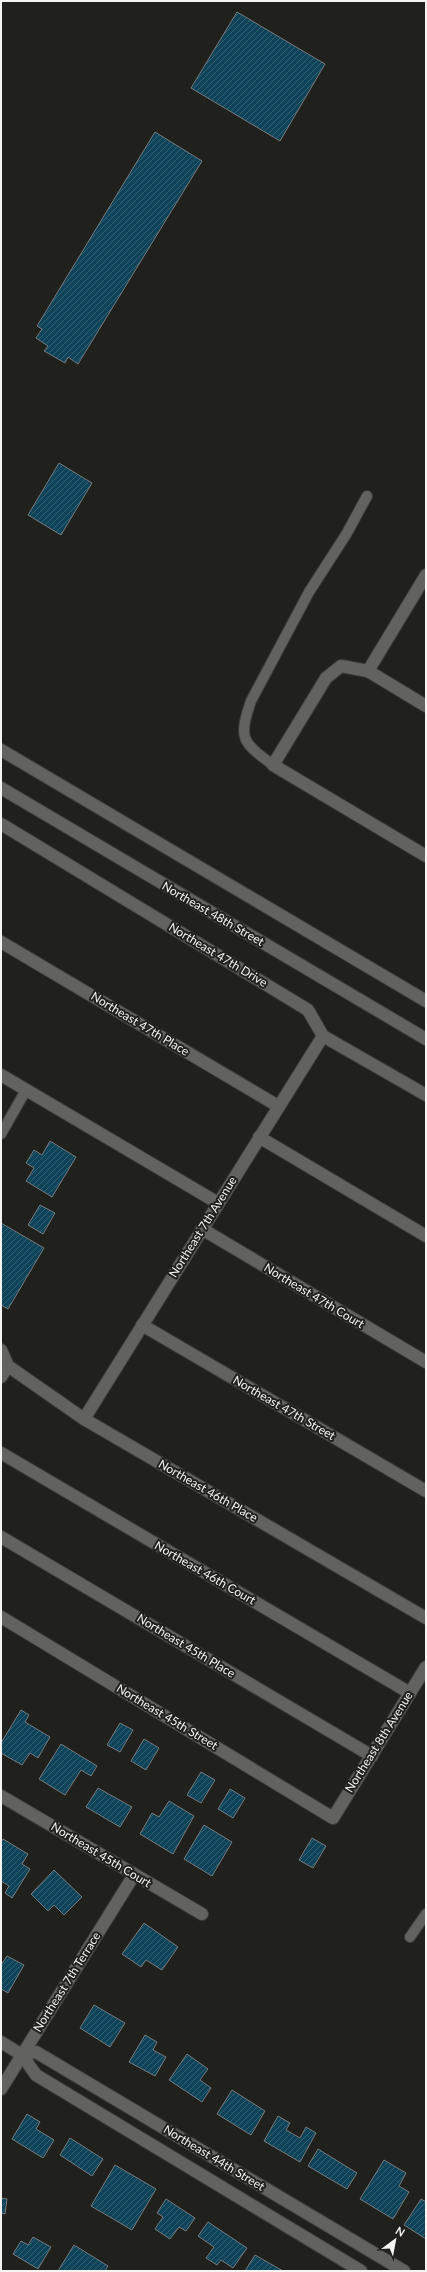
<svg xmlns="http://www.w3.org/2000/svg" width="427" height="2272" font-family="Lato,sans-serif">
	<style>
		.building { fill: url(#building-hatch); stroke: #777a7c }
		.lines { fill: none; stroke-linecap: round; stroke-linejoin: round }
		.lane-casing { stroke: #3d3d3b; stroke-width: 12 }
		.street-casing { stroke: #3d3d3b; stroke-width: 14 }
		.secondary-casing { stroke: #3d3d3b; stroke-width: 14 }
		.lane { stroke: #62625f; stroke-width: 10 }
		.street { stroke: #62625f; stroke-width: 12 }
		.secondary { stroke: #62625f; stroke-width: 12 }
		.labels { text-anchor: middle; stroke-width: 4; stroke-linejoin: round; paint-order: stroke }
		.street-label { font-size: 12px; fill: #f5f4f3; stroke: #20201d }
	</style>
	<defs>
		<pattern id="building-hatch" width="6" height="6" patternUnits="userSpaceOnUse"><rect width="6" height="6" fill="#0e435a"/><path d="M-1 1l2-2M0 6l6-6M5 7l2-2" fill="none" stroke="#325f72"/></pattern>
	</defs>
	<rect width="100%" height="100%" fill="#20201d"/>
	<g class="building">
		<polygon points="237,12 325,64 280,141 191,88"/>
		<polygon points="155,132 202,161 78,364 68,357 65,363 44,351 48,346 36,338 42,329 37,326"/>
		<polygon points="59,463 92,483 61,535 28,515"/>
		<polygon points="50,1141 76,1157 52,1197 26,1181 34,1168 26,1163 34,1150 42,1155"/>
		<polygon points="40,1205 55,1213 43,1234 28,1225"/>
		<polygon points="1,1223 44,1248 8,1309 1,1305"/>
		<polygon points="21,1710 29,1715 25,1722 50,1737 38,1758 30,1753 22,1765 1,1753 1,1743"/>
		<polygon points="120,1723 133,1730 120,1752 107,1745"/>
		<polygon points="144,1739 159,1748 146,1770 131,1761"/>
		<polygon points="61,1744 97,1766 91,1776 81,1770 65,1795 39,1779"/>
		<polygon points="201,1772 215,1780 201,1803 187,1795"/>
		<polygon points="98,1788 132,1807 120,1827 86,1807"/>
		<polygon points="230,1789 245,1798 233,1818 218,1809"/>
		<polygon points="169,1801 194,1816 173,1854 140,1834 152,1813 159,1817"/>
		<polygon points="204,1825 232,1842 212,1876 184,1859"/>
		<polygon points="312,1838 326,1846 313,1868 299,1860"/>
		<polygon points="3,1839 28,1854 22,1864 30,1869 12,1898 5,1893 9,1886 1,1881 1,1842"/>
		<polygon points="54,1870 82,1897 64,1915 54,1905 48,1911 31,1894"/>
		<polygon points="144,1923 178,1947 162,1970 146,1960 141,1967 122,1954"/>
		<polygon points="7,1956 24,1965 8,1993 1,1989 1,1965"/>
		<polygon points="94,2005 125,2023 110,2047 80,2028"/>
		<polygon points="145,2035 157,2042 153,2050 166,2057 155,2076 129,2062"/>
		<polygon points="187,2054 208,2069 200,2080 211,2088 202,2102 169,2080"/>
		<polygon points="232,2090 265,2111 251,2135 217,2114"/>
		<polygon points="27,2114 40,2122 36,2129 54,2140 43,2158 12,2139"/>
		<polygon points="278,2116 290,2123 286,2130 300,2138 306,2127 316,2133 300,2162 264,2141"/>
		<polygon points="70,2138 103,2159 92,2176 60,2155"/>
		<polygon points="318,2149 357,2173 347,2189 308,2166"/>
		<polygon points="384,2160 406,2173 399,2186 409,2192 393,2219 360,2199"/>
		<polygon points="115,2165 156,2189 132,2230 91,2206"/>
		<polygon points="1,2198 7,2199 5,2214 1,2213"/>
		<polygon points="166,2199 195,2218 186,2231 179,2227 170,2239 155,2229 163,2217 157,2213"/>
		<polygon points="421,2199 426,2202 426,2239 404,2225"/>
		<polygon points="208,2222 247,2248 233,2268 221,2260 217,2265 206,2258 214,2247 198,2236"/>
		<polygon points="33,2237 51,2247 38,2269 13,2254 21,2241 28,2245"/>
		<polygon points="74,2245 108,2266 105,2271 58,2271"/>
		<polygon points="255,2255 283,2271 245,2271"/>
	</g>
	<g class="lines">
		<defs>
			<g id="lane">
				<path d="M 273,765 C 242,742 238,739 251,701 L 309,592 L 347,533 L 367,496"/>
				<polyline points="1,1134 26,1090"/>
				<polyline points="410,1937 426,1914"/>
			</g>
			<g id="street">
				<polyline points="426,575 368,671 341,666 326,678 273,765 426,856"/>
				<polyline points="368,671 426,706"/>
				<polyline points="1,824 308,1010 323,1036 426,1095"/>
				<polyline points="1,942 278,1106"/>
				<polyline points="1,1075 218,1203"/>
				<polyline points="259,1137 426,1236"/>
				<polyline points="202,1229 426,1362"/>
				<polyline points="142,1325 426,1491"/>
				<polyline points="1,1350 8,1366 84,1419 426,1618"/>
				<polyline points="1,1377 8,1366"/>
				<polyline points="84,1419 323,1036"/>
				<polyline points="1,1453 410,1693"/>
				<polyline points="1,1537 372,1756"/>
				<polyline points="1,1617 333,1818 426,1667"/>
				<polyline points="1,1796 202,1914"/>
				<polyline points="1,2042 22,2055 36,2075 361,2271"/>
				<polyline points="22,2055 36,2052 404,2271"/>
				<polyline points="1,2089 134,1875"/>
			</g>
			<g id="secondary">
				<polyline points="1,750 426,1001"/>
				<polyline points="1,788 426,1039"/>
			</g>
		</defs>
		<use href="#lane" class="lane-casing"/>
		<use href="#street" class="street-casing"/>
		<use href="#secondary" class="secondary-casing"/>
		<use href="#lane" class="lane"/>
		<use href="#street" class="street"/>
		<use href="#secondary" class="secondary"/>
	</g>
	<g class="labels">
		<g class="street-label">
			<text transform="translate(213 914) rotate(30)" y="4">Northeast 48th Street</text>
			<text transform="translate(218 955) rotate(31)" y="4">Northeast 47th Drive</text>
			<text transform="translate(140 1024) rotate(31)" y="4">Northeast 47th Place</text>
			<text transform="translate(203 1227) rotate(-58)" y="4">Northeast 7th Avenue</text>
			<text transform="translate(314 1296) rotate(31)" y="4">Northeast 47th Court</text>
			<text transform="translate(284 1408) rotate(30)" y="4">Northeast 47th Street</text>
			<text transform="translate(208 1491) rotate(30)" y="4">Northeast 46th Place</text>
			<text transform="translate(205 1573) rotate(30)" y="4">Northeast 46th Court</text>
			<text transform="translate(186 1646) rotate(31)" y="4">Northeast 45th Place</text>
			<text transform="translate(167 1717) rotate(31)" y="4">Northeast 45th Street</text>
			<text transform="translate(379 1742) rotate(-58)" y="4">Northeast 8th Avenue</text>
			<text transform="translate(101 1855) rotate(31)" y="4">Northeast 45th Court</text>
			<text transform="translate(67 1982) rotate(-58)" y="4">Northeast 7th Terrace</text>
			<text transform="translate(214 2158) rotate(31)" y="4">Northeast 44th Street</text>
		</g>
	</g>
	<rect width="427" height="2272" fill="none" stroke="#f5f4f3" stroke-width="4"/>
	<g transform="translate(395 2240) rotate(32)" stroke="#20201d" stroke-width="3" paint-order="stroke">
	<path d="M0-3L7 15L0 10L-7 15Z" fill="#f5f4f3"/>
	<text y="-6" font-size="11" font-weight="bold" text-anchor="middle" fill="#f5f4f3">N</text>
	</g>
</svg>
